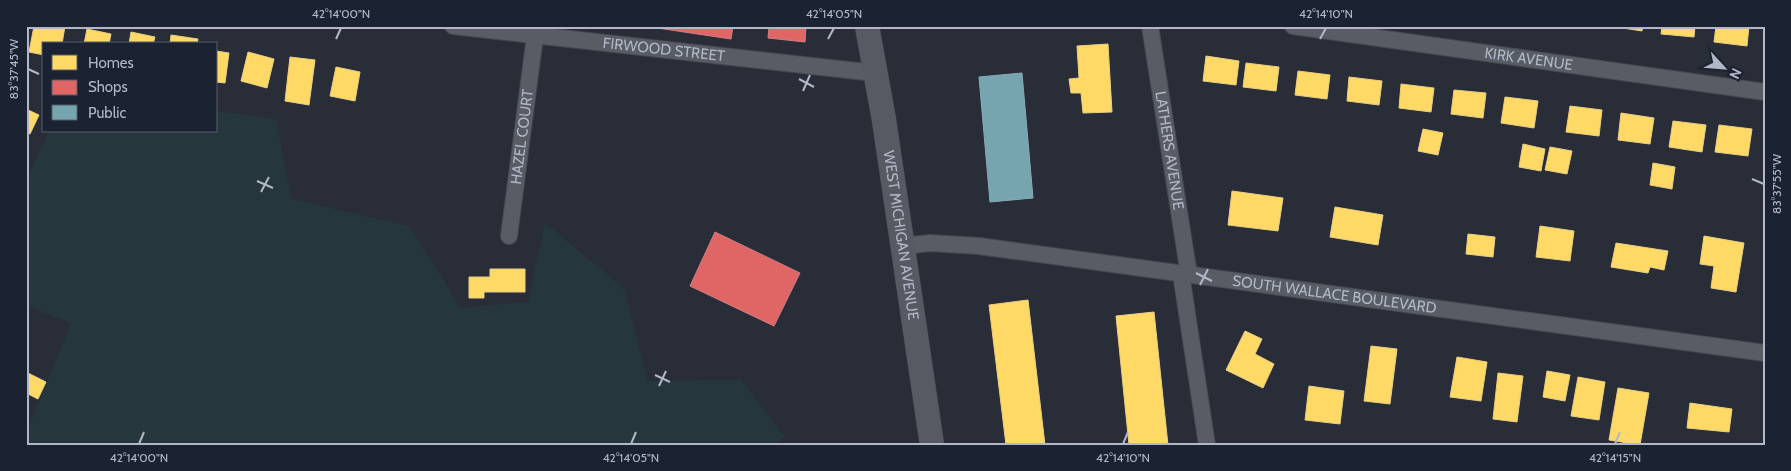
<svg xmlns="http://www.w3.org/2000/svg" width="1791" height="471" font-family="Cabin,sans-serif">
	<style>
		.green { fill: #25373d }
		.homes { fill: #ffd966; stroke: #e8cf83 }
		.shops { fill: #e06666; stroke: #d27e83 }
		.public { fill: #76a5af; stroke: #88aab6 }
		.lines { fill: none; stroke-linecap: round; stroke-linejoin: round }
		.street-casing { stroke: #444850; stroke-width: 18 }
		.secondary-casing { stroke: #444850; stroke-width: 25 }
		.street { stroke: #585c65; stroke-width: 16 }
		.secondary { stroke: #575a63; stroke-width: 24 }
		.ticks { fill: none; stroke: #b2b7c8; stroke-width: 2 }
		.labels { text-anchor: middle; stroke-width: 5; stroke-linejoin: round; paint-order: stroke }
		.street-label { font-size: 15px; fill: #b2b7c8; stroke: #1b2232 }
		.neatline { fill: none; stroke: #b2b7c8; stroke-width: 2 }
		.ticks-label { font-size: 12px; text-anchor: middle; fill: #b2b7c8 }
	</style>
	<rect width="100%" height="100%" fill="#282d37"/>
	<polygon class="green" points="216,111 276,119 291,199 409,226 461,308 528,302 545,223 624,289 648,381 741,380 785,437 773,445 26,445 26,433 71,323 26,306 26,181 49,131 216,131"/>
	<g class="homes">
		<polygon points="34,26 65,26 62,44 44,44 44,55 29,52"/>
		<polygon points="1610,26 1643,26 1642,31"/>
		<polygon points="1662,26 1695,26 1694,37 1661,34"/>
		<polygon points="1716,26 1749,26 1747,46 1714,42"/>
		<polygon points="87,29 111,34 109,44 84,44"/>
		<polygon points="131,32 155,37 153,44 129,44"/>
		<polygon points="171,35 198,39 197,44 170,44"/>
		<polygon points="1108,44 1112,112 1083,113 1081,93 1071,93 1069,79 1079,78 1077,46"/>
		<polygon points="216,51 229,53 225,83 216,82"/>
		<polygon points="248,52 274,59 267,88 241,81"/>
		<polygon points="1206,56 1239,61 1236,85 1203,81"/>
		<polygon points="290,57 315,60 309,105 285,101"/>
		<polygon points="1246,63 1279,67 1276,91 1243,87"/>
		<polygon points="336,67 360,72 355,101 330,96"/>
		<polygon points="1298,71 1330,75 1327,99 1295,95"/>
		<polygon points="1349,77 1382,81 1379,105 1347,101"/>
		<polygon points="1401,84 1434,88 1431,112 1399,108"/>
		<polygon points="1454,90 1486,93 1483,118 1451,114"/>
		<polygon points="1505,97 1538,101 1534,128 1501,123"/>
		<polygon points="1570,106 1602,110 1599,136 1566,132"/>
		<polygon points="26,109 39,115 30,134 26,132"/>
		<polygon points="1621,113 1654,118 1650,144 1618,140"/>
		<polygon points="1673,121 1706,125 1702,152 1669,147"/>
		<polygon points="1719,125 1752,129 1748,156 1715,152"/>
		<polygon points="1423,129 1443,133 1438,155 1418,151"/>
		<polygon points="1523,144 1545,149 1541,171 1519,167"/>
		<polygon points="1550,147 1572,151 1567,174 1545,170"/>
		<polygon points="1653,163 1675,167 1672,189 1650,185"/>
		<polygon points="1232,191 1283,198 1278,231 1228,225"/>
		<polygon points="1335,207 1383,215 1378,245 1330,237"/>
		<polygon points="1540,226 1574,231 1570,261 1536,257"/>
		<polygon points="1468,234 1495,237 1493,257 1466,254"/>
		<polygon points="1704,236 1744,243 1736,292 1711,288 1714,266 1700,264"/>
		<polygon points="1616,243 1668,251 1664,270 1650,267 1648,273 1611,267"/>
		<polygon points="490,269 525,269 525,292 484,292 484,298 469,298 469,277 490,277"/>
		<polygon points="1028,300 1045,445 1006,445 989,305"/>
		<polygon points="1154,312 1168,445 1129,445 1116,316"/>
		<polygon points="1245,331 1262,339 1255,354 1274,364 1263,388 1226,370"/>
		<polygon points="1371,346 1397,349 1390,404 1364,401"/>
		<polygon points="1457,357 1487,362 1481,401 1450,397"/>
		<polygon points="1547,371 1570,375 1565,401 1543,397"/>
		<polygon points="26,372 46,382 38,399 26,393"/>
		<polygon points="1498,373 1523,376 1517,422 1493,419"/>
		<polygon points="1578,377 1605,382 1599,420 1571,416"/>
		<polygon points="1309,386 1344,391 1340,424 1305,420"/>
		<polygon points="1618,388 1649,393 1640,445 1609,440"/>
		<polygon points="1690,403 1732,409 1729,432 1687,428"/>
	</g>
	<g class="shops">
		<polygon points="644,26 733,26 731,39"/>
		<polygon points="769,26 806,26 805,42 768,38"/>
		<polygon points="715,232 800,273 774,326 690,286"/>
	</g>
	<polygon class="public" points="1022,73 1033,198 990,202 979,77"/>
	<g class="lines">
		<defs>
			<g id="street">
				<path id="s1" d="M 453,26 L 875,73"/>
				<path id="s2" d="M 1150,26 L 1189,275"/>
				<path id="s3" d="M 1293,26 L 1765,92"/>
				<path id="s4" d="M 509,236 L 535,36"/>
				<path id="s5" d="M 903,246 L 930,243 L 979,246 L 1765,353"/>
				<polyline points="1181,274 1207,445"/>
			</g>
			<g id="secondary">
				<path id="s6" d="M 867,26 L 884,120 L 932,445"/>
			</g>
		</defs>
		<use href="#street" class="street-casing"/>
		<use href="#secondary" class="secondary-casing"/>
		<use href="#street" class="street"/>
		<use href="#secondary" class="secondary"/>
	</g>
	<path class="ticks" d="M 336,39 L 341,28M 828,39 L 834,28M 1320,39 L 1326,28M 28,69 L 39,74M 799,79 L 814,87M 803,91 L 810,75M 1752,179 L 1764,184M 257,181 L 273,188M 261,192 L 269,177M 1196,273 L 1212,281M 1200,285 L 1208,269M 655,375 L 670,382M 659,386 L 666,371M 139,444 L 144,432M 631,444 L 636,432M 1123,444 L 1128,432M 1615,444 L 1620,432"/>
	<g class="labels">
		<g class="street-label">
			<text dy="5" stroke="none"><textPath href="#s1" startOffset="212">FIRWOOD STREET</textPath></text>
			<text dy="5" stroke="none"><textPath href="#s3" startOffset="238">KIRK AVENUE</textPath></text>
			<text dy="5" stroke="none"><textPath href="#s4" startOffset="100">HAZEL COURT</textPath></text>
			<text dy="5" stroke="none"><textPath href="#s2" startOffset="126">LATHERS AVENUE</textPath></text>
			<text dy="5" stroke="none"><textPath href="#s6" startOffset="212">WEST MICHIGAN AVENUE</textPath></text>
			<text dy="5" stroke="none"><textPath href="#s5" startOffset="435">SOUTH WALLACE BOULEVARD</textPath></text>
		</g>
	</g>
	<rect width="1791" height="471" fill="none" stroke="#1b2232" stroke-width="55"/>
	<rect x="42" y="42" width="175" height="90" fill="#1b2232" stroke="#575e6e"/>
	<rect x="52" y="55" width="25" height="15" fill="#ffd966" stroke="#575e6e"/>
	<text x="88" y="68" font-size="15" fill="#b2b7c8">Homes</text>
	<rect x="52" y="80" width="25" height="15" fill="#e06666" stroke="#575e6e"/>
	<text x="88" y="92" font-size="15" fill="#b2b7c8">Shops</text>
	<rect x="52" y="105" width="25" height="15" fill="#76a5af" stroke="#575e6e"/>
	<text x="88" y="118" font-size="15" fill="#b2b7c8">Public</text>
	<g transform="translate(1724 68) rotate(116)" stroke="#1b2232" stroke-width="4" paint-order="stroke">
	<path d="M0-4L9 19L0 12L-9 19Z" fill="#b2b7c8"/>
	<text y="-8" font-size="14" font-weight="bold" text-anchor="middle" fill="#b2b7c8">N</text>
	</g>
	<rect x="28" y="28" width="1736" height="416" class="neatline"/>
	<g class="ticks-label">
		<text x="341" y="18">42°14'00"N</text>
		<text x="834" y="18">42°14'05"N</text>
		<text x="1326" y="18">42°14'10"N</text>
		<text transform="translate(14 69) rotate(-90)" y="4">83°37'45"W</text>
		<text transform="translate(1777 184) rotate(-90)" y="4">83°37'55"W</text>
		<text x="139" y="462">42°14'00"N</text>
		<text x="631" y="462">42°14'05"N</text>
		<text x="1123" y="462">42°14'10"N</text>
		<text x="1615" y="462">42°14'15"N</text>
	</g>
</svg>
